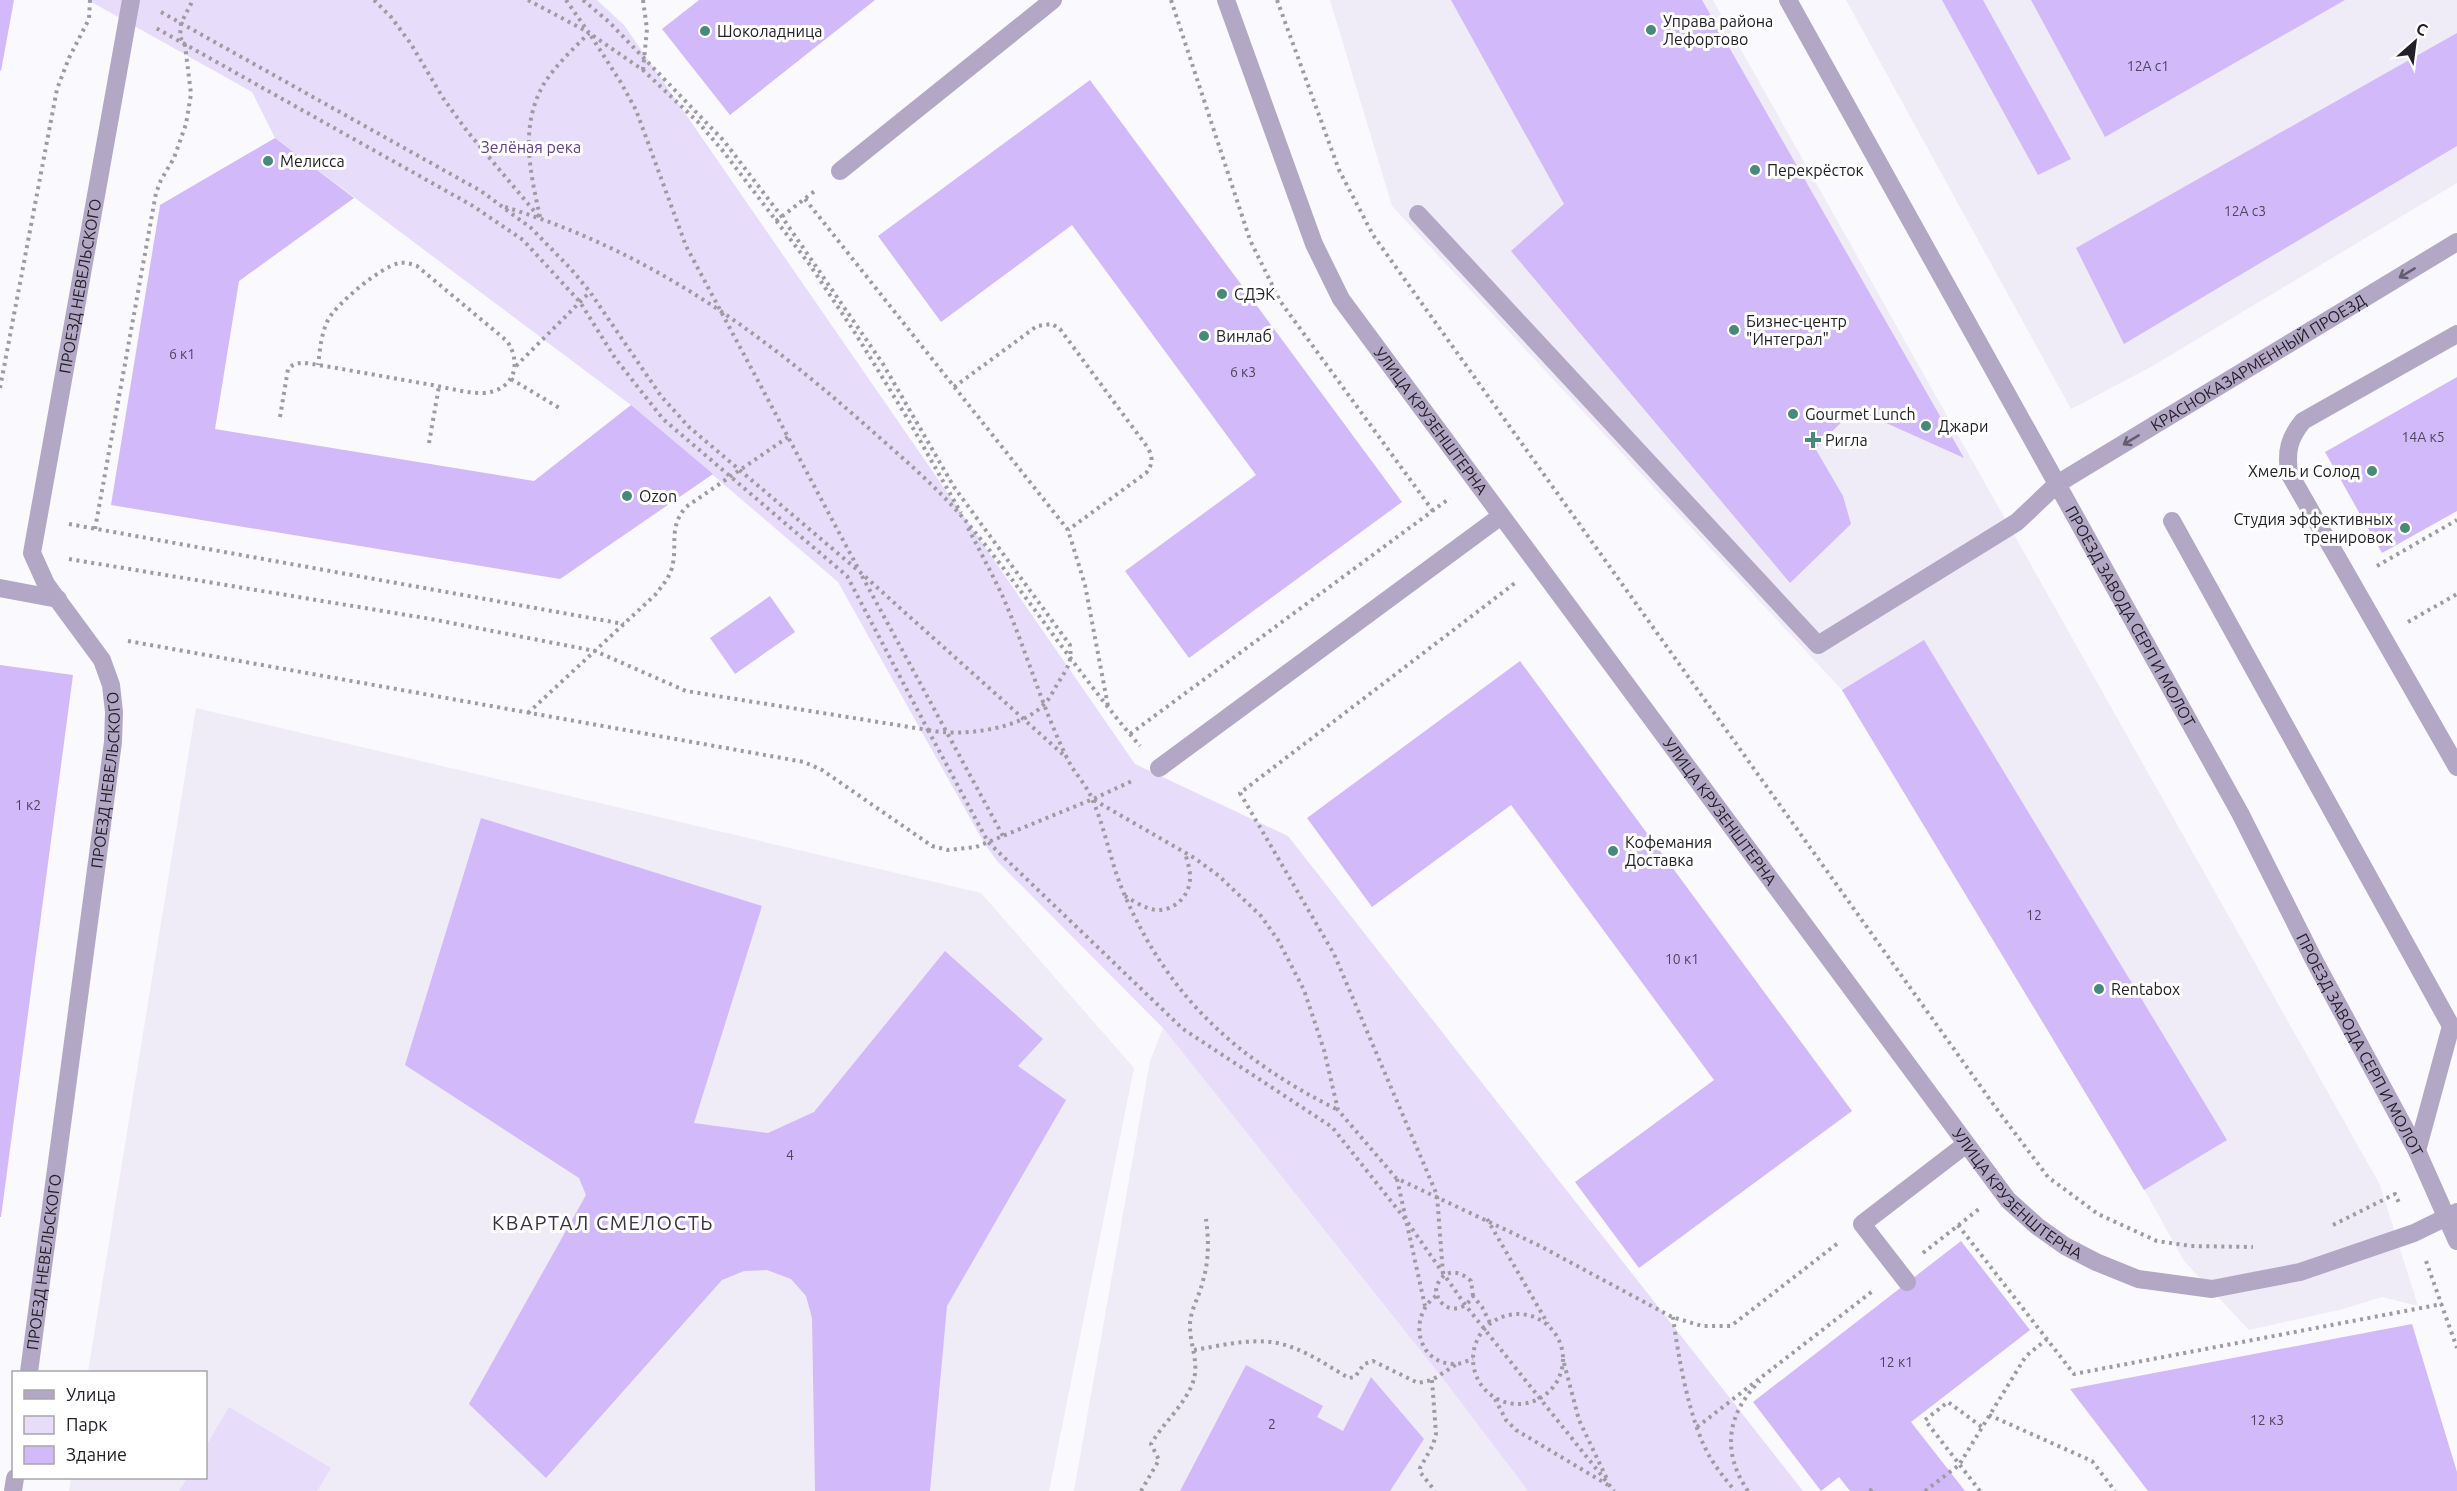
<svg xmlns="http://www.w3.org/2000/svg" width="2457" height="1491" font-family="Ubuntu,sans-serif">
	<style>
		.built { fill: #efebf7 }
		.green { fill: #e7ddfa }
		.building { fill: #d2b9fa }
		.lines { fill: none; stroke-linecap: round; stroke-linejoin: round }
		.path { stroke: #9e9ca2; stroke-width: 4; stroke-dasharray: 3 4.5; stroke-linecap: butt }
		.minor { stroke: #b2a8c5; stroke-width: 18 }
		.oneway { stroke: #635d6f }
		.poi-dot { fill: #478a7d; stroke: #fff; stroke-width: 2 }
		.labels { text-anchor: middle; stroke-width: 6; stroke-linejoin: round; paint-order: stroke }
		.number-label { font-size: 14px; fill: #4f465c }
		.poi-label { font-size: 16px; fill: #232028; stroke: #fff; text-anchor: start }
		.park-label { font-size: 16px; fill: #62408c; stroke: #fff }
		.street-label { font-size: 16px; fill: #232028; stroke: #fff }
		.quarter-label { font-size: 20px; letter-spacing: 1.5px; fill: #393245; stroke: #fff }
	</style>
	<rect width="100%" height="100%" fill="#faf9fe"/>
	<g class="built">
		<polygon points="1330,0 1713,0 2380,1185 2418,1306 2382,1297 2343,1309 2249,1330 2184,1261 2144,1189 1842,690 1392,206"/>
		<polygon points="1846,0 2457,0 2457,183 2149,368 2071,409"/>
		<polygon points="196,708 981,893 1134,1068 1049,1491 69,1491 71,1478 206,1478 206,1372 88,1372"/>
		<polygon points="1163,1028 1440,1375 1528,1491 1074,1491 1150,1061"/>
	</g>
	<g class="green">
		<polygon points="88,0 597,0 624,25 1135,764 1288,836 1803,1491 1528,1491 1440,1375 1163,1028 997,861 984,843 838,582 631,405 275,138 252,92"/>
		<polygon points="229,1407 331,1468 317,1491 179,1491 187,1478 206,1478 206,1446"/>
	</g>
	<g class="building">
		<polygon points="0,0 14,0 1,71 0,70"/>
		<polygon points="699,0 875,0 730,115 662,29"/>
		<polygon points="1451,0 1702,0 1964,458 1855,409 1815,448 1843,496 1851,524 1790,583 1511,251 1564,204"/>
		<polygon points="1942,0 1983,0 2071,159 2038,175"/>
		<polygon points="2031,0 2345,0 2105,137"/>
		<polygon points="2457,33 2457,146 2124,344 2076,248"/>
		<polygon points="1090,80 1402,502 1189,658 1125,571 1256,475 1072,225 941,322 878,236"/>
		<polygon points="275,138 354,198 239,281 215,429 534,481 631,405 713,474 560,579 111,505 160,205"/>
		<polygon points="2457,377 2457,511 2382,553 2325,452"/>
		<polygon points="770,596 795,632 735,674 710,638"/>
		<polygon points="1924,640 2227,1140 2144,1190 1842,690"/>
		<polygon points="1520,661 1852,1111 1639,1268 1575,1182 1714,1080 1663,1011 1511,805 1372,907 1307,818"/>
		<polygon points="0,665 73,675 1,1217 0,1217"/>
		<polygon points="481,818 762,906 694,1123 768,1133 814,1112 945,951 1043,1039 1018,1066 1066,1100 947,1306 930,1491 815,1491 812,1318 806,1296 791,1279 767,1270 744,1271 722,1280 546,1478 469,1404 586,1195 579,1178 405,1065"/>
		<polygon points="1961,1241 2030,1330 1911,1422 1965,1491 1850,1491 1839,1477 1821,1491 1753,1402"/>
		<polygon points="2412,1324 2457,1472 2457,1491 2148,1491 2070,1389"/>
		<polygon points="1246,1365 1323,1406 1317,1417 1343,1431 1371,1377 1424,1439 1390,1491 1180,1491"/>
	</g>
	<g class="lines">
		<g class="path">
			<polyline points="374,0 391,17 411,44 443,98 467,131 540,218"/>
			<polyline points="528,0 586,31"/>
			<polyline points="566,0 589,33 643,70 698,122 723,151 810,265 857,336 909,421 961,513"/>
			<path d="M 583,0 L 609,22 L 724,141 L 782,217 L 883,364 L 954,487 L 1070,645 C 1072,663 1068,667 1058,683 C 1054,689 1051,697 1046,702 C 1023,730 961,737 928,730"/>
			<polyline points="1171,0 1250,240 1280,301 1433,511"/>
			<polyline points="1277,0 1339,170 1373,235 1996,1108 2048,1177 2098,1214 2157,1241 2191,1246 2253,1247"/>
			<polyline points="161,12 481,191 531,228 571,269 590,292 661,396 689,427 861,573 1067,758"/>
			<polyline points="591,36 620,81 636,110 686,246 859,570"/>
			<polyline points="643,70 647,29 643,0"/>
			<polyline points="805,199 1068,530 1085,585 1108,706"/>
			<path d="M 505,207 C 646,250 754,327 863,423 C 897,453 936,486 965,520 C 1026,593 1078,674 1140,746"/>
			<path d="M 540,217 C 530,171 519,125 545,82 C 557,64 574,48 589,33"/>
			<polyline points="776,221 816,190"/>
			<polyline points="516,366 590,292"/>
			<polyline points="511,379 561,409"/>
			<path d="M 954,387 L 1037,326 L 1052,324 L 1060,329 L 1148,448 C 1153,458 1153,464 1146,473 L 1068,530"/>
			<polyline points="0,388 57,89 69,58 89,19 90,0"/>
			<path d="M 280,417 L 288,369 C 297,360 306,363 318,365 C 355,371 391,378 427,384 C 445,387 464,393 482,393 C 513,392 523,365 507,341 L 417,266 C 411,264 406,262 399,263 C 381,267 337,303 328,320 C 321,334 320,350 318,365"/>
			<polyline points="429,443 439,386"/>
			<polyline points="69,524 624,624"/>
			<path d="M 968,528 C 980,551 992,574 1003,597 C 1026,650 1042,707 1067,758 C 1074,773 1087,785 1093,801 C 1106,831 1111,865 1125,896 C 1170,999 1238,1060 1338,1110"/>
			<polyline points="95,529 156,193 161,180 174,158 186,124 191,94 185,45 180,37 181,23 193,0"/>
			<polyline points="69,559 431,619 595,651 686,691 928,730 847,576 663,419 615,358 580,302 523,240 473,206 156,28"/>
			<polyline points="2377,566 2457,520"/>
			<polyline points="862,576 1003,836"/>
			<polyline points="2408,622 2457,594"/>
			<polyline points="128,641 804,762 822,770 932,846 948,850 976,847 1093,799 1132,781"/>
			<path d="M 528,713 L 655,595 C 661,587 667,581 671,571 C 679,547 667,529 686,507 L 788,437"/>
			<polyline points="928,730 988,842 1183,1029 1332,1127 1406,1220 1466,1306 1614,1491"/>
			<polyline points="1130,734 1450,498"/>
			<polyline points="1094,800 1196,859 1219,876 1261,916 1278,940 1304,990 1324,1050 1338,1110 1396,1178 1540,1246 1672,1317 1702,1326 1731,1326 1838,1243"/>
			<path d="M 1125,896 C 1134,901 1145,909 1156,910 C 1175,911 1191,895 1190,876 C 1190,869 1187,860 1185,853"/>
			<polyline points="1397,1179 1425,1306"/>
			<polyline points="1487,1219 1548,1324"/>
			<polyline points="1958,1225 2074,1374 2442,1304"/>
			<polyline points="2333,1225 2395,1194 2400,1205"/>
			<polyline points="1923,1253 1979,1209"/>
			<polyline points="2426,1261 2457,1348"/>
			<polyline points="1443,1274 1437,1195 1334,954 1240,793 1515,583"/>
			<path d="M 1436,1296 C 1408,1316 1416,1364 1455,1364 C 1461,1364 1467,1361 1473,1359"/>
			<path d="M 1473,1296 L 1471,1281 C 1457,1268 1442,1270 1436,1288 C 1437,1311 1462,1316 1473,1296 L 1482,1307 L 1490,1323"/>
			<circle cx="1518" cy="1359" r="45"/>
			<path d="M 1673,1317 C 1678,1356 1690,1424 1710,1457 C 1717,1469 1726,1480 1735,1491"/>
			<path d="M 1194,1350 C 1225,1345 1261,1335 1291,1347 C 1312,1354 1331,1368 1349,1378 L 1355,1377 L 1364,1364 L 1373,1361 L 1418,1383 L 1432,1380 L 1457,1364"/>
			<polyline points="1564,1363 1579,1420 1607,1479"/>
			<polyline points="1432,1380 1436,1434 1433,1445 1420,1468 1420,1472 1435,1491"/>
			<polyline points="1495,1399 1506,1420 1516,1430 1608,1485"/>
			<polyline points="1989,1415 2092,1461 2115,1491"/>
			<polyline points="1697,1427 1874,1290"/>
			<path d="M 1141,1491 L 1159,1460 L 1151,1444 C 1163,1423 1185,1405 1193,1382 C 1200,1362 1189,1344 1190,1323 C 1191,1309 1199,1297 1202,1284 C 1209,1262 1209,1241 1206,1219"/>
			<path d="M 1748,1491 C 1721,1452 1727,1413 1760,1381"/>
			<polyline points="1870,1491 1872,1488 1874,1491"/>
			<polyline points="1925,1491 1959,1465 2026,1356 2047,1339"/>
			<polyline points="1980,1491 1925,1420 1948,1402 1982,1427"/>
		</g>
		<g class="minor">
			<path id="s1" d="M 1226,0 L 1314,244 L 1341,299 L 2008,1200 L 2037,1226 L 2065,1246 L 2096,1262 L 2138,1279 L 2212,1289 L 2300,1272 L 2414,1233 L 2457,1212"/>
			<path id="s2" d="M 1788,0 L 2240,813 L 2314,960 L 2417,1151 L 2457,1241"/>
			<polyline points="840,171 1053,0"/>
			<path id="s3" d="M 1418,214 L 1818,645 L 2017,522 L 2057,484 L 2457,242"/>
			<path d="M 2457,334 L 2303,421 C 2289,438 2286,451 2289,473 L 2457,767"/>
			<polyline points="2172,521 2451,1026 2417,1151"/>
			<polyline points="0,588 58,599"/>
			<polyline points="1159,768 1501,516"/>
			<polyline points="1907,1282 1862,1224 1965,1145"/>
			<path id="s4" d="M 29,1372 L 113,742 L 114,712 L 111,685 L 102,660 L 46,584 L 32,553 L 131,0"/>
			<polyline points="13,1491 15,1478"/>
		</g>
	</g>
	<defs><path id="oneway-shaft" d="M-6 0H5M1.5-3L5.5 0L1.5 3" fill="none" stroke-width="1.6" stroke-linecap="round" stroke-linejoin="round" transform="scale(1.5)"/></defs>
	<g class="oneway">
		<use href="#oneway-shaft" transform="translate(2407 273) rotate(149)"/>
		<use href="#oneway-shaft" transform="translate(2131 440) rotate(149)"/>
	</g>
	<g class="poi-dot">
		<circle cx="1651" cy="30" r="6"/>
		<circle cx="705" cy="31" r="6"/>
		<circle cx="268" cy="161" r="6"/>
		<circle cx="1755" cy="170" r="6"/>
		<circle cx="1222" cy="294" r="6"/>
		<circle cx="1734" cy="330" r="6"/>
		<circle cx="1204" cy="336" r="6"/>
		<circle cx="1793" cy="414" r="6"/>
		<circle cx="1926" cy="426" r="6"/>
		<path d="M1810 431h6v6h6v6h-6v6h-6v-6h-6v-6h6z"/>
		<circle cx="2372" cy="471" r="6"/>
		<circle cx="627" cy="496" r="6"/>
		<circle cx="2405" cy="528" r="6"/>
		<circle cx="1613" cy="851" r="6"/>
		<circle cx="2099" cy="989" r="6"/>
	</g>
	<g class="labels">
		<g class="number-label">
			<text x="2148" y="71">12А с1</text>
			<text x="2245" y="216">12А с3</text>
			<text x="182" y="359">6 к1</text>
			<text x="1243" y="377">6 к3</text>
			<text x="2423" y="442">14А к5</text>
			<text x="28" y="810">1 к2</text>
			<text x="2034" y="920">12</text>
			<text x="1682" y="964">10 к1</text>
			<text x="790" y="1160">4</text>
			<text x="1896" y="1367">12 к1</text>
			<text x="2267" y="1425">12 к3</text>
			<text x="1272" y="1429">2</text>
		</g>
		<g class="poi-label">
			<text x="1663" y="27">Управа района<tspan x="1663" dy="18">Лефортово</tspan></text>
			<text x="717" y="37">Шоколадница</text>
			<text x="280" y="167">Мелисса</text>
			<text x="1767" y="176">Перекрёсток</text>
			<text x="1234" y="300">СДЭК</text>
			<text x="1746" y="327">Бизнес-центр<tspan x="1746" dy="18">"Интеграл"</tspan></text>
			<text x="1216" y="342">Винлаб</text>
			<text x="1805" y="420">Gourmet Lunch</text>
			<text x="1938" y="432">Джари</text>
			<text x="1825" y="446">Ригла</text>
			<text x="2360" y="477" text-anchor="end">Хмель и Солод</text>
			<text x="639" y="502">Ozon</text>
			<text x="2393" y="525" text-anchor="end">Студия эффективных<tspan x="2393" dy="18">тренировок</tspan></text>
			<text x="1625" y="848">Кофемания<tspan x="1625" dy="18">Доставка</tspan></text>
			<text x="2111" y="995">Rentabox</text>
		</g>
		<g class="park-label">
			<text x="531" y="153">Зелёная река</text>
		</g>
		<g class="street-label">
			<text dy="6" stroke="none"><textPath href="#s4" startOffset="1119">ПРОЕЗД НЕВЕЛЬСКОГО</textPath></text>
			<text dy="6" stroke="none"><textPath href="#s3" startOffset="1112">КРАСНОКАЗАРМЕННЫЙ ПРОЕЗД</textPath></text>
			<text dy="6" stroke="none"><textPath href="#s1" startOffset="472">УЛИЦА КРУЗЕНШТЕРНА</textPath></text>
			<text dy="6" stroke="none"><textPath href="#s2" startOffset="705">ПРОЕЗД ЗАВОДА СЕРП И МОЛОТ</textPath></text>
			<text dy="6" stroke="none"><textPath href="#s4" startOffset="597">ПРОЕЗД НЕВЕЛЬСКОГО</textPath></text>
			<text dy="6" stroke="none"><textPath href="#s1" startOffset="958">УЛИЦА КРУЗЕНШТЕРНА</textPath></text>
			<text dy="6" stroke="none"><textPath href="#s2" startOffset="1191">ПРОЕЗД ЗАВОДА СЕРП И МОЛОТ</textPath></text>
			<text dy="6" stroke="none"><textPath href="#s1" startOffset="1444">УЛИЦА КРУЗЕНШТЕРНА</textPath></text>
			<text dy="6" stroke="none"><textPath href="#s4" startOffset="111">ПРОЕЗД НЕВЕЛЬСКОГО</textPath></text>
		</g>
		<g class="quarter-label">
			<text x="603" y="1230">КВАРТАЛ СМЕЛОСТЬ</text>
		</g>
	</g>
	<rect x="12" y="1371" width="195" height="108" fill="#ffffff" stroke="#a7a6a9" stroke-width="1.5"/>
	<rect x="24" y="1390" width="30" height="9" fill="#b2a8c5" stroke="#a7a6a9" stroke-width="1.5"/>
	<text x="66" y="1401" font-size="18" fill="#232028">Улица</text>
	<rect x="24" y="1416" width="30" height="18" fill="#e7ddfa" stroke="#a7a6a9" stroke-width="1.5"/>
	<text x="66" y="1431" font-size="18" fill="#232028">Парк</text>
	<rect x="24" y="1446" width="30" height="18" fill="#d2b9fa" stroke="#a7a6a9" stroke-width="1.5"/>
	<text x="66" y="1461" font-size="18" fill="#232028">Здание</text>
	<g transform="translate(2415 42) rotate(28)" stroke="#ffffff" stroke-width="4.5" paint-order="stroke">
	<path d="M0-4.5L10 22L0 15L-10 22Z" fill="#232028"/>
	<text y="-9" font-size="16" font-weight="bold" text-anchor="middle" fill="#232028">С</text>
	</g>
</svg>
